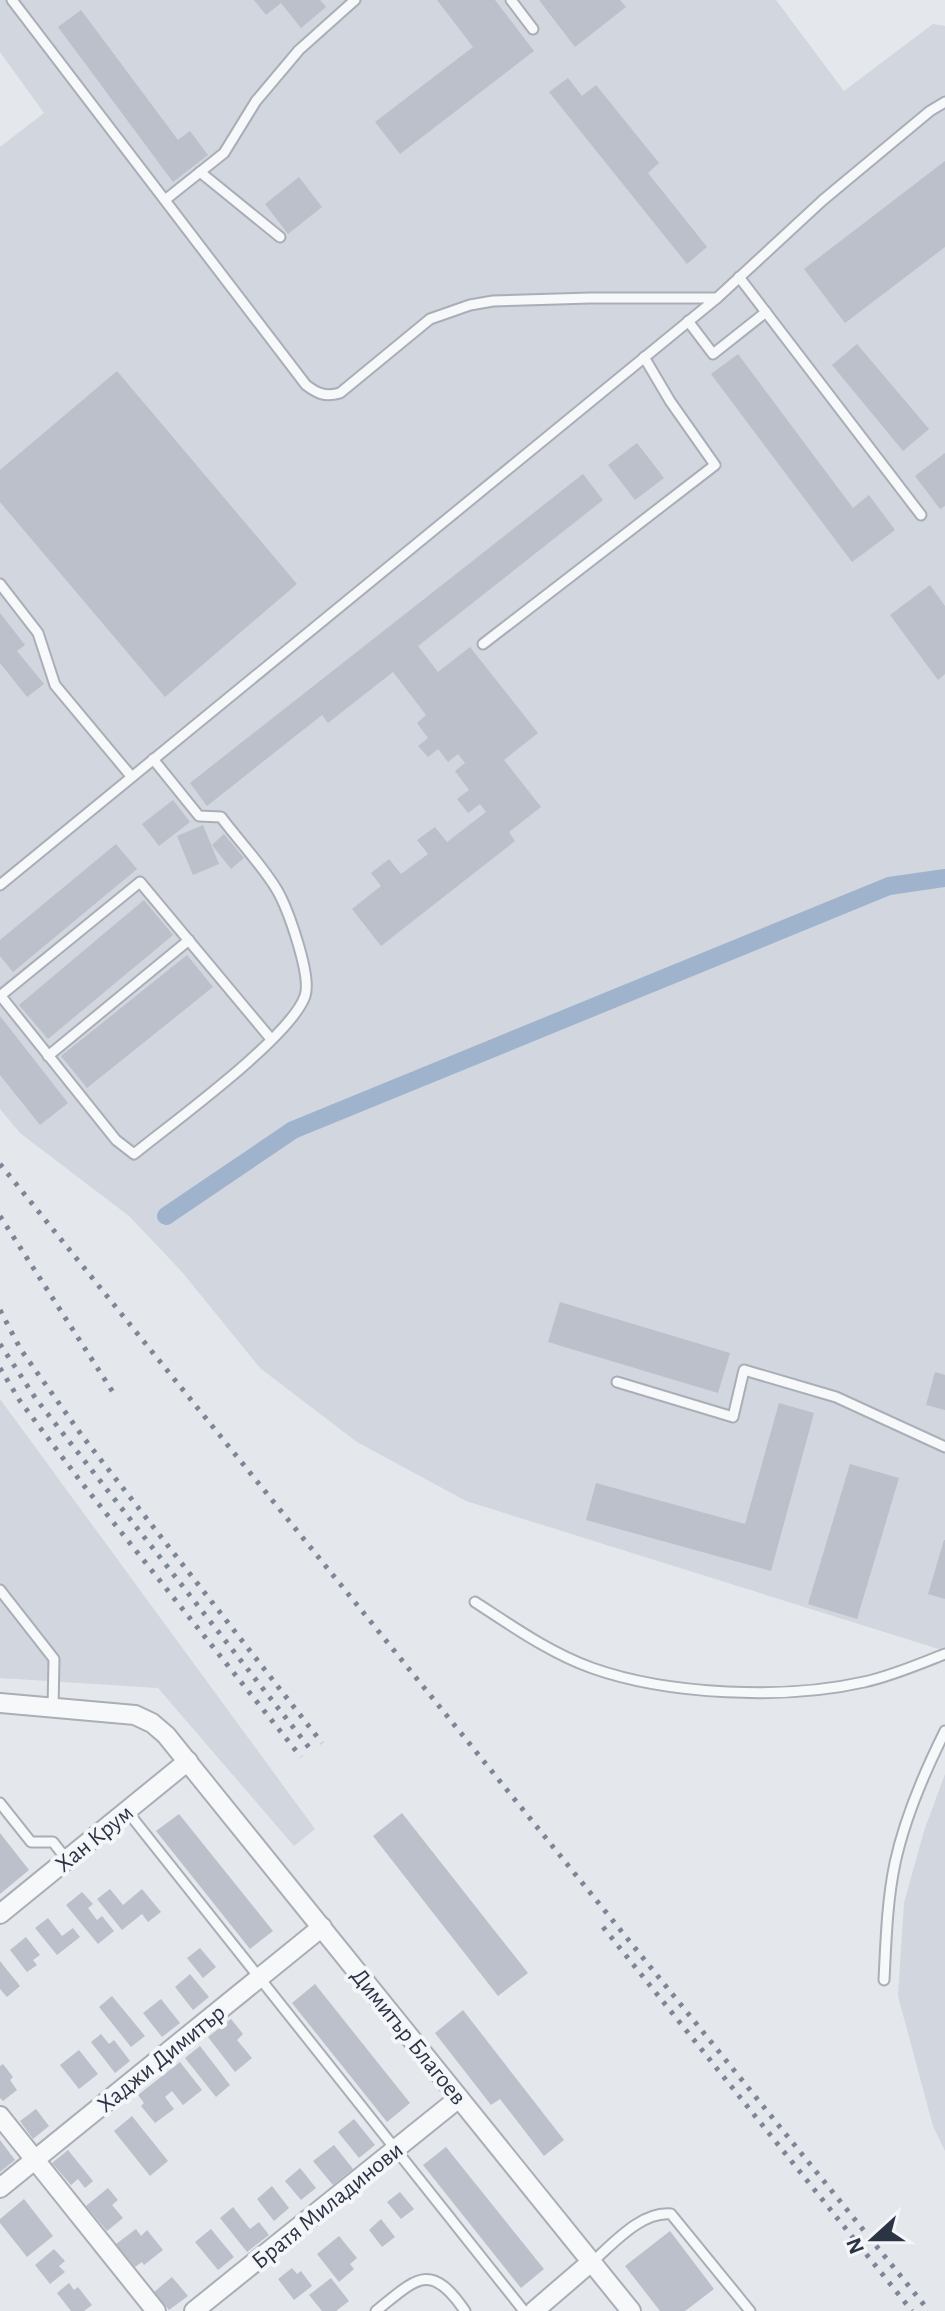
<svg xmlns="http://www.w3.org/2000/svg" width="945" height="2311" font-family="'Alegreya Sans',sans-serif">
	<style>
		.built { fill: #d2d6de }
		.lines { fill: none; stroke-linecap: round; stroke-linejoin: round }
		.canal { stroke: #9fb4cc; stroke-width: 18 }
		.building { fill: #bbc0ca }
		.lane-casing { stroke: #a9aeb7; stroke-width: 13 }
		.street-casing { stroke: #a9aeb7; stroke-width: 22 }
		.lane { stroke: #f7f8fa; stroke-width: 9 }
		.street { stroke: #f7f8fa; stroke-width: 18 }
		.rail { stroke: #7d8696; stroke-width: 5; stroke-dasharray: 4 8; stroke-linecap: butt }
		.labels { text-anchor: middle; stroke-width: 8; stroke-linejoin: round; paint-order: stroke }
		.street-label { font-size: 24px; fill: #2b3445; stroke: #f4f6f9 }
	</style>
	<rect width="100%" height="100%" fill="#e4e7ec"/>
	<g class="built">
		<polygon points="0,0 776,0 844,91 933,24 945,26 945,1651 466,1501 357,1442 260,1368 182,1272 129,1216 20,1133 0,1109 0,147 44,113 0,52"/>
		<polygon points="0,1399 315,1829 294,1846 158,1688 0,1678"/>
		<polygon points="945,1774 945,2151 933,2126 898,1996 904,1903 924,1831"/>
	</g>
	<g class="lines">
		<polyline class="canal" points="166,1216 293,1130 889,886 945,878"/>
	</g>
	<g class="building">
		<polygon points="254,0 320,0 326,7 301,28 281,3 266,15"/>
		<polygon points="437,0 495,0 534,51 400,154 375,122 473,47"/>
		<polygon points="539,0 620,0 626,7 575,47"/>
		<polygon points="81,10 178,140 190,131 208,155 173,182 58,27"/>
		<polygon points="568,78 582,96 596,85 659,163 648,173 707,247 687,264 549,92"/>
		<polygon points="945,161 945,247 845,323 804,269"/>
		<polygon points="299,177 322,207 288,234 265,204"/>
		<polygon points="857,344 929,429 903,451 832,365"/>
		<polygon points="738,354 853,508 869,495 895,530 852,562 711,374"/>
		<polygon points="117,371 297,584 165,697 0,502 0,470"/>
		<polygon points="637,443 664,478 635,500 608,465"/>
		<polygon points="945,453 945,506 940,509 915,476"/>
		<polygon points="583,474 603,500 418,646 438,672 470,647 538,733 504,760 541,807 509,832 515,841 381,946 352,909 381,886 371,873 389,859 401,874 428,854 417,840 435,827 447,842 486,812 480,804 468,813 457,799 469,790 455,771 465,763 458,754 448,762 438,749 428,757 418,746 428,738 417,723 426,715 393,672 328,723 322,715 207,806 190,783"/>
		<polygon points="930,585 945,606 945,674 938,680 890,615"/>
		<polygon points="0,613 25,645 17,651 44,684 27,697 0,663"/>
		<polygon points="173,800 190,822 159,846 142,824"/>
		<polygon points="203,825 219,864 193,875 177,836"/>
		<polygon points="224,834 244,858 231,869 212,845"/>
		<polygon points="116,844 137,869 13,972 0,956 0,940"/>
		<polygon points="144,900 173,935 48,1039 19,1005"/>
		<polygon points="187,955 213,987 87,1088 61,1056"/>
		<polygon points="0,1016 68,1103 40,1125 0,1075"/>
		<polygon points="560,1302 730,1353 718,1393 548,1342"/>
		<polygon points="935,1372 945,1375 945,1410 926,1405"/>
		<polygon points="779,1403 814,1413 771,1571 586,1520 596,1483 745,1524"/>
		<polygon points="850,1464 899,1478 857,1619 808,1604"/>
		<polygon points="944,1540 945,1540 945,1599 928,1594"/>
		<polygon points="402,1813 528,1973 498,1996 373,1836"/>
		<polygon points="179,1814 273,1931 250,1949 156,1831"/>
		<polygon points="0,1833 29,1870 0,1894"/>
		<polygon points="110,1889 123,1905 142,1889 161,1912 148,1922 142,1914 122,1930 97,1899"/>
		<polygon points="82,1892 93,1904 88,1908 97,1920 102,1916 114,1931 98,1944 66,1905"/>
		<polygon points="48,1918 62,1936 73,1928 80,1937 57,1955 35,1928"/>
		<polygon points="26,1937 40,1955 33,1960 37,1965 27,1972 10,1950"/>
		<polygon points="200,1948 216,1967 203,1978 187,1958"/>
		<polygon points="0,1961 20,1986 7,1997 0,1989"/>
		<polygon points="190,1974 209,1997 193,2010 175,1987"/>
		<polygon points="315,1984 410,2103 387,2122 292,2003"/>
		<polygon points="112,1996 145,2036 131,2047 99,2007"/>
		<polygon points="161,1999 180,2023 162,2037 143,2013"/>
		<polygon points="463,2010 564,2140 544,2156 500,2099 491,2105 435,2033"/>
		<polygon points="231,2019 243,2034 237,2040 252,2058 235,2072 208,2037"/>
		<polygon points="101,2034 109,2044 114,2040 130,2061 115,2073 91,2042"/>
		<polygon points="200,2046 230,2085 216,2097 185,2058"/>
		<polygon points="79,2050 98,2074 79,2089 60,2065"/>
		<polygon points="180,2062 202,2090 183,2105 172,2091 165,2097 174,2109 155,2123 141,2106 144,2103 138,2095"/>
		<polygon points="3,2064 13,2077 10,2080 17,2090 3,2101 0,2098 0,2066"/>
		<polygon points="36,2109 49,2126 33,2139 20,2121"/>
		<polygon points="132,2116 168,2161 150,2176 114,2131"/>
		<polygon points="354,2119 375,2145 359,2158 338,2132"/>
		<polygon points="0,2140 15,2160 0,2172"/>
		<polygon points="334,2145 353,2169 333,2185 313,2161"/>
		<polygon points="446,2147 544,2269 521,2288 423,2165"/>
		<polygon points="68,2150 93,2181 85,2188 78,2179 71,2185 52,2163"/>
		<polygon points="300,2168 316,2188 301,2200 285,2181"/>
		<polygon points="272,2186 289,2208 274,2221 257,2199"/>
		<polygon points="108,2188 118,2200 112,2205 123,2218 107,2231 86,2206"/>
		<polygon points="400,2192 414,2209 401,2219 387,2202"/>
		<polygon points="24,2199 53,2236 27,2257 0,2223 0,2219"/>
		<polygon points="233,2207 250,2229 259,2222 269,2235 247,2252 220,2218"/>
		<polygon points="381,2219 395,2237 382,2247 369,2230"/>
		<polygon points="136,2229 141,2236 147,2230 163,2250 144,2265 142,2262 135,2267 116,2244"/>
		<polygon points="211,2229 234,2257 218,2270 195,2242"/>
		<polygon points="670,2231 714,2289 685,2311 660,2311 625,2266"/>
		<polygon points="339,2236 357,2258 350,2264 354,2269 339,2282 317,2254"/>
		<polygon points="54,2249 65,2261 59,2266 65,2272 50,2284 35,2265"/>
		<polygon points="292,2268 297,2274 301,2271 312,2286 294,2300 278,2279"/>
		<polygon points="172,2277 188,2296 169,2310 154,2292"/>
		<polygon points="331,2278 349,2301 336,2311 322,2311 309,2295"/>
		<polygon points="69,2283 74,2290 78,2287 92,2305 84,2311 71,2311 57,2293"/>
	</g>
	<g class="lines">
		<defs>
			<g id="lane">
				<path d="M 12,0 L 306,385 C 318,394 325,397 340,393 L 430,319 L 470,305 L 493,301 L 590,298 L 717,298"/>
				<polyline points="511,0 533,29"/>
				<polyline points="200,172 280,237"/>
				<polyline points="165,200 224,153 256,101 299,50 355,0"/>
				<polyline points="739,277 921,515"/>
				<polyline points="688,321 713,354 766,312"/>
				<polyline points="0,584 38,633 55,685 131,776"/>
				<polyline points="483,644 715,465 670,401 644,357"/>
				<polyline points="0,885 717,298 823,200 930,111 945,102"/>
				<path d="M 0,995 L 116,1140 L 134,1154 C 172,1123 291,1037 305,996 C 312,976 288,909 277,890 C 262,865 239,841 221,817 L 199,816 L 153,759"/>
				<polyline points="0,996 140,882 271,1039"/>
				<polyline points="48,1056 189,940"/>
				<polyline points="617,1382 733,1417 744,1370 836,1397 945,1447"/>
				<polyline points="0,1590 54,1659 53,1708"/>
				<path d="M 475,1602 C 512,1626 550,1653 592,1668 C 668,1695 785,1700 864,1682 C 892,1676 919,1664 945,1654"/>
				<polyline points="0,1803 31,1842 53,1842 67,1860"/>
				<polyline points="127,1811 524,2311"/>
				<path d="M 884,1980 C 886,1941 887,1901 895,1863 C 905,1817 924,1773 945,1731"/>
				<path d="M 592,2262 C 613,2244 641,2211 671,2214 L 750,2311"/>
				<path d="M 376,2311 C 416,2279 430,2260 465,2311"/>
			</g>
			<g id="street">
				<polyline points="0,1703 135,1715 152,1723 166,1735 631,2311"/>
				<polyline points="0,1914 188,1761"/>
				<polyline points="0,2116 156,2311"/>
				<polyline points="0,2188 322,1927"/>
				<polyline points="194,2311 459,2098"/>
				<polyline points="534,2311 591,2262"/>
			</g>
		</defs>
		<use href="#lane" class="lane-casing"/>
		<use href="#street" class="street-casing"/>
		<use href="#lane" class="lane"/>
		<use href="#street" class="street"/>
		<g class="rail">
			<polyline points="0,1164 929,2311"/>
			<polyline points="0,1216 116,1397"/>
			<polyline points="0,1310 21,1350 83,1437 322,1743"/>
			<polyline points="0,1344 36,1399 311,1750"/>
			<polyline points="0,1368 20,1401 81,1482 301,1757"/>
			<polyline points="603,1927 912,2311"/>
		</g>
	</g>
	<g class="labels">
		<g class="street-label">
			<text transform="translate(94 1838) rotate(-39)" y="8">Хан Крум</text>
			<text transform="translate(409 2036) rotate(51)" y="8">Димитър Благоев</text>
			<text transform="translate(161 2058) rotate(-39)" y="8">Хаджи Димитър</text>
			<text transform="translate(327 2205) rotate(-39)" y="8">Братя Миладинови</text>
		</g>
	</g>
	<g transform="translate(873 2239) rotate(249)" stroke="#f4f6f9" stroke-width="6" paint-order="stroke">
	<path d="M0-6L14 30L0 20L-14 30Z" fill="#2b3445"/>
	<text y="-12" font-size="22" font-weight="bold" text-anchor="middle" fill="#2b3445">N</text>
	</g>
</svg>
